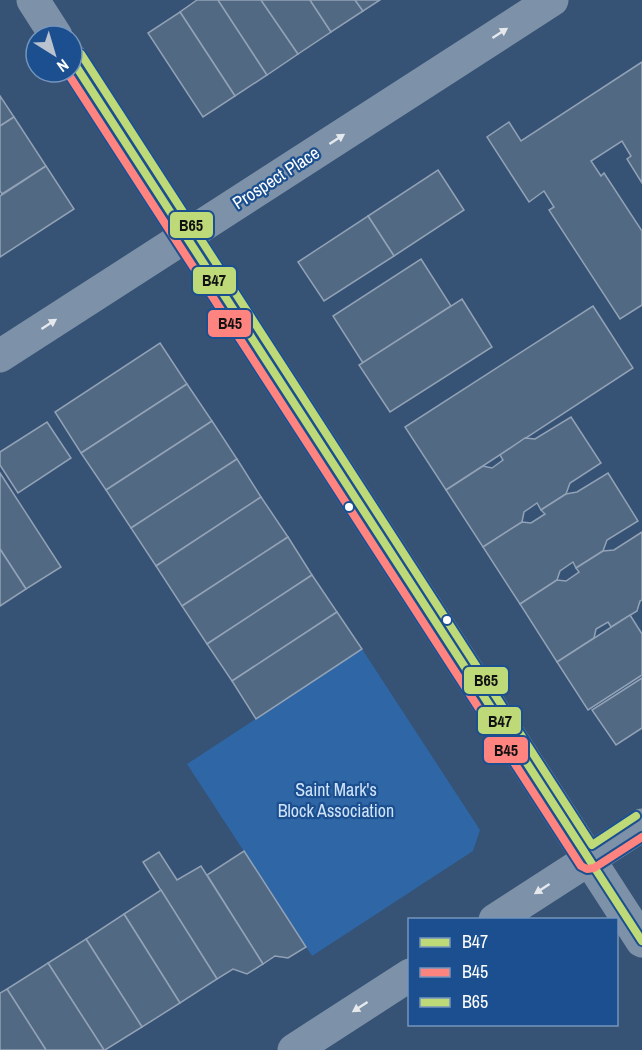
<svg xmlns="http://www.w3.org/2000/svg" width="642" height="1050" font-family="'Archivo Narrow',sans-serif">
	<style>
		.green { fill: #2f66a5 }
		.building { fill: #526984; stroke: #92a2b6; stroke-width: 1.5 }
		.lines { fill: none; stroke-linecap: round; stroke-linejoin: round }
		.street { stroke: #7d92a8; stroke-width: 33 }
		.bus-1-casing { stroke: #1b4f8f; stroke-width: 12 }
		.bus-2-casing { stroke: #1b4f8f; stroke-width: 12 }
		.bus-3-casing { stroke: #1b4f8f; stroke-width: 12 }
		.bus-1 { stroke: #bdd978; stroke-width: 8 }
		.bus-2 { stroke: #ff8480; stroke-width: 8 }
		.bus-3 { stroke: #bdd978; stroke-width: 8 }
		.oneway { fill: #e5e9ee }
		.bus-dot { fill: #fff; stroke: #1b4f8f; stroke-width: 2 }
		.labels { text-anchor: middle; stroke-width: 4.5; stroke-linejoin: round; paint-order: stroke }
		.street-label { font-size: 18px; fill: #fff; stroke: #1b4f8f }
		.park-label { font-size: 18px; fill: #cfe3fa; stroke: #1b4f8f }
		.line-badge { stroke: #1b4f8f; stroke-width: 2 }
		.pale-badge-label { font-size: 16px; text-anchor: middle; font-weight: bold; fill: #111 }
	</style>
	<rect width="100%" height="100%" fill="#365274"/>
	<polygon class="green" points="362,649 480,830 473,851 312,956 187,764"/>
	<g class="building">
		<polygon points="197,0 218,0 267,75 235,96 180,12"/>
		<polygon points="218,0 261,0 298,54 267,75"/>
		<polygon points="261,0 310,0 331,32 298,54"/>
		<polygon points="310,0 355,0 363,11 331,32"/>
		<polygon points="355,0 380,0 363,11"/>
		<polygon points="180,12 235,96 203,117 148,33"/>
		<polygon points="642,62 642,183 627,159 631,156 622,141 591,161 601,176 604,173 642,231 642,305 620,319 549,210 554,207 544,191 529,202 487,137 509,122 521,141"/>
		<polygon points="0,96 14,117 0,126"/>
		<polygon points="14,117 46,166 2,194 0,191 0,126"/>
		<polygon points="46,166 74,209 0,257 0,196"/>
		<polygon points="438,170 464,210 394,256 368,216"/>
		<polygon points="368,216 394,256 324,301 298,262"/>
		<polygon points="421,259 451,306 363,363 333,316"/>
		<polygon points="462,299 492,347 390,412 359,365"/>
		<polygon points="593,306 633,368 446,490 405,427"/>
		<polygon points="160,343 187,384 81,453 55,412"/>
		<polygon points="187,384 212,421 106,490 81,453"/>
		<polygon points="571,417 601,463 570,483 566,494 541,510 537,503 524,512 522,522 483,547 446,490 483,466 492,468 503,460 500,455 525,438 535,439"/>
		<polygon points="212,421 237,459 131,528 106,490"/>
		<polygon points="47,422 71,458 18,493 0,465 0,452"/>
		<polygon points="237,459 261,497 156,566 131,528"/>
		<polygon points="0,473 61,567 26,589 0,549"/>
		<polygon points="608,473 638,521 607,540 603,551 576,568 573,562 560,571 557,580 520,604 483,547 522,522 531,523 545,514 541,510 566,494 577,492"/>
		<polygon points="261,497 288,537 182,606 156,566"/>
		<polygon points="642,532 642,600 640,601 637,611 611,627 608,622 596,629 594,638 557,662 520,604 557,580 566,581 579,572 576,568 603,551 614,550"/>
		<polygon points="288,537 312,575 207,644 182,606"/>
		<polygon points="0,549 26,589 0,606"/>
		<polygon points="312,575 337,612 232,681 207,644"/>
		<polygon points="337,612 362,649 256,719 232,681"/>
		<polygon points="630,615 642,634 642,675 588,710 557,662"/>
		<polygon points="642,678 642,728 616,745 592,710"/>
		<polygon points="244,851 306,947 288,958 275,956 263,964 207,875"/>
		<polygon points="159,852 177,880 201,866 263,964 247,974 233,969 217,979 143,862"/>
		<polygon points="161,890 217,979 180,1003 124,914"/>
		<polygon points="124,914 180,1003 142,1027 86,939"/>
		<polygon points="86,939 142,1027 105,1050 104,1050 48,963"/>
		<polygon points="48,963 104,1050 46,1050 7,989"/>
		<polygon points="7,989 46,1050 0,1050 0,993"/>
	</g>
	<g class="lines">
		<g class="street">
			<polyline points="33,0 56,36"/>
			<polyline points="72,60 642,941"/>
			<polyline points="0,356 552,0"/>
			<polyline points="495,920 642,825"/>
			<polyline points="294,1050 410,975"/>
		</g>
		<defs>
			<polyline id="bus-1" points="72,60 642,941"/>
			<polyline id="bus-2" points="67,72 581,866 587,869 594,868 642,837"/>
			<polyline id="bus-3" points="81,54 592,845 636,816"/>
		</defs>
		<use href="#bus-1" class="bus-1-casing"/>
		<use href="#bus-2" class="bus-2-casing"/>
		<use href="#bus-3" class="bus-3-casing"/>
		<use href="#bus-1" class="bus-1"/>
		<use href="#bus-2" class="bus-2"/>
		<use href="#bus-3" class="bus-3"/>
	</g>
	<defs><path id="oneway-solid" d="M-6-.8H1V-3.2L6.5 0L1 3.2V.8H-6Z" transform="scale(1.5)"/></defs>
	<g class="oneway">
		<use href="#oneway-solid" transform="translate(500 33) rotate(-33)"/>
		<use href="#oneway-solid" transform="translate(337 139) rotate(-33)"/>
		<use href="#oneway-solid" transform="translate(49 324) rotate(-33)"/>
		<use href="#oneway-solid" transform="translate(542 889) rotate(147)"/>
		<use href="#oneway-solid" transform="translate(360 1007) rotate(147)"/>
	</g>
	<g class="bus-dot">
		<circle cx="349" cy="507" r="5"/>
		<circle cx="447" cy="620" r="5"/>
	</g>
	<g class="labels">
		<g class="street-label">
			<text transform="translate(276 178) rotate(-33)" y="6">Prospect Place</text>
		</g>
		<g class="park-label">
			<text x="336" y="796">Saint Mark's<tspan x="336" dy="21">Block Association</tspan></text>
		</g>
	</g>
	<g class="line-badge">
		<rect x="169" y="211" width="45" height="28" rx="6" fill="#bdd978"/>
		<rect x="192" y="266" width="45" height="29" rx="6" fill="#bdd978"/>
		<rect x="207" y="309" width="45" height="29" rx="6" fill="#ff8480"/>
		<rect x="463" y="666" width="46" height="29" rx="6" fill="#bdd978"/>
		<rect x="477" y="706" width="45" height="29" rx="6" fill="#bdd978"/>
		<rect x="483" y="736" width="46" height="28" rx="6" fill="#ff8480"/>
	</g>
	<g class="pale-badge-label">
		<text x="191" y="231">B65</text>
		<text x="214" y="286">B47</text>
		<text x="230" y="329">B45</text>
		<text x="486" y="686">B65</text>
		<text x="500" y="727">B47</text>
		<text x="506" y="756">B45</text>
	</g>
	<rect x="408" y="918" width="210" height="108" fill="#1b4f8f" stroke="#7695bc" stroke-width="1.5"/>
	<rect x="420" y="938" width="30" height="9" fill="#bdd978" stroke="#7695bc" stroke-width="1.5"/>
	<text x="462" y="948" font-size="18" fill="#ffffff">B47</text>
	<rect x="420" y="968" width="30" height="9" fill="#ff8480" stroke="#7695bc" stroke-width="1.5"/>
	<text x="462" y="978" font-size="18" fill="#ffffff">B45</text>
	<rect x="420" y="998" width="30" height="9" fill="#bdd978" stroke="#7695bc" stroke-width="1.5"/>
	<text x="462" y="1008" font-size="18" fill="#ffffff">B65</text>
	<g transform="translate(54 54) rotate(143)"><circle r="28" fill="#1b4f8f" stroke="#7695bc" stroke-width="1.5"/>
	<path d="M0-4.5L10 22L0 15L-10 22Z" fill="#b9c2ce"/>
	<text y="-9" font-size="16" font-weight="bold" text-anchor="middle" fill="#ffffff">N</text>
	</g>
</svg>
